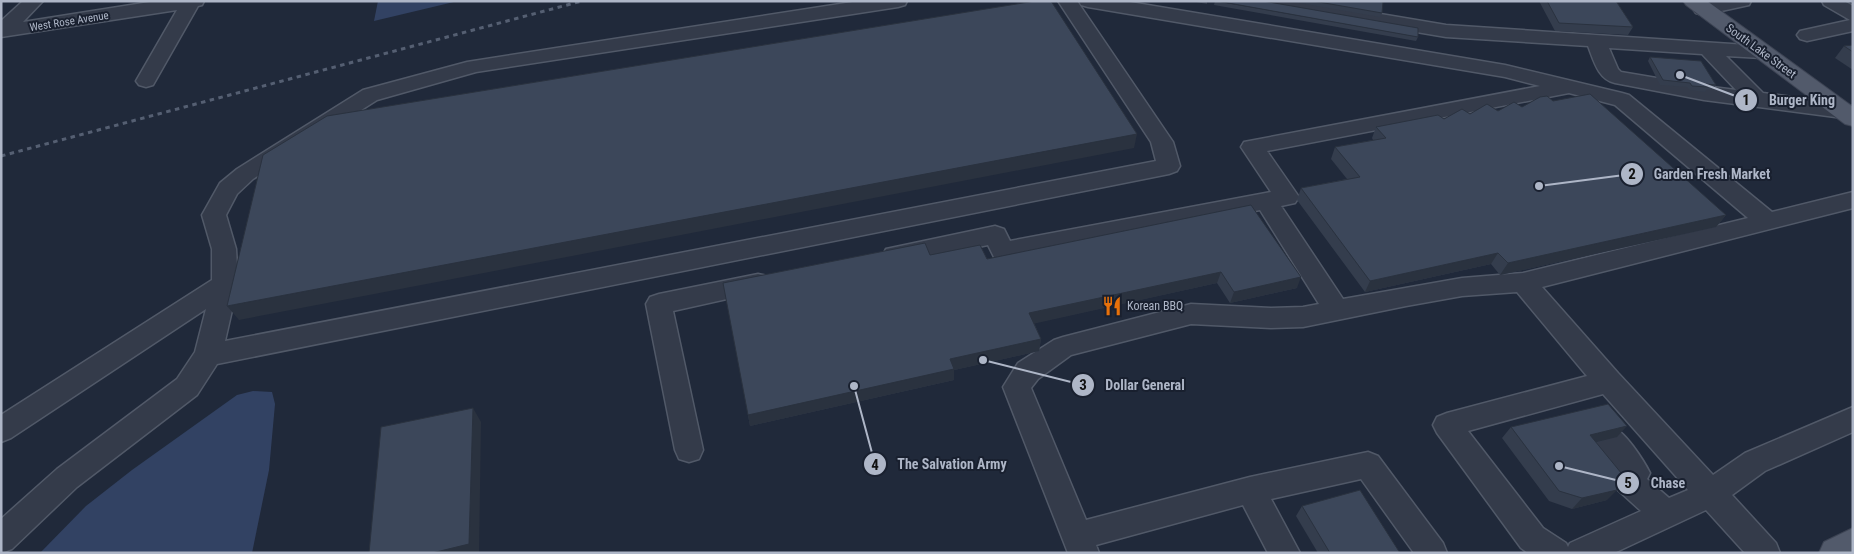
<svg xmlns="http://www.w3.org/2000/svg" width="1854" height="554" font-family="'Roboto Condensed',sans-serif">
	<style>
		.water { fill: #324263 }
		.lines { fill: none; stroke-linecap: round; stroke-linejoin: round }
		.minor-casing { stroke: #515968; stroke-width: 3 }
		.major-casing { stroke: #3d4454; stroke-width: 2 }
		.minor { fill: #343b4a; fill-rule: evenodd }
		.major { fill: #525a6b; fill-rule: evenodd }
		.rail { stroke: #555f72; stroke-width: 3; stroke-dasharray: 4.5 4.5; stroke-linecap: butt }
		.wall { fill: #343d4d }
		.shaded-wall { fill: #2a323f }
		.building { fill: #3c475a; stroke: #2a323f }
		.labels { text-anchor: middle; stroke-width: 4; stroke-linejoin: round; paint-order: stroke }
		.far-street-label { font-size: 11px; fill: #aeb6c7; stroke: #19202f }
		.street-label { font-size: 12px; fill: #aeb6c7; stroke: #19202f }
		.poi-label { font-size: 12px; fill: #aeb6c7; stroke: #19202f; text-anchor: start }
		.leader { fill: none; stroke: #aeb6c7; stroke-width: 2 }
		.callout-dot { fill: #aeb6c7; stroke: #19202f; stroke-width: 2 }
		.mark-label { font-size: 15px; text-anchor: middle; font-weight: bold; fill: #111 }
		.callout-label { font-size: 14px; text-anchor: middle; font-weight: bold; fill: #aeb6c7; stroke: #19202f; stroke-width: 4; stroke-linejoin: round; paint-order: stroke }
	</style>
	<rect width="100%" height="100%" fill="#20293a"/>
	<g class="water">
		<polygon points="378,1 458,1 374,21"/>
		<polygon points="253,391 272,392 275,404 269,470 252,553 40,553 86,506 132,470 237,395"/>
	</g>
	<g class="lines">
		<defs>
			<g id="minor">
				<polygon points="23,1 43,1 23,22 156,1 204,1 202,5 198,6 153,85 146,87 139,85 136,81 177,10 1,37 1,21"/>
				<polygon points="859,1 907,1 905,5 898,7 476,72 377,100 253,179 237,194 226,215 236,249 238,284 225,341 1156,161 1151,142 1058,1 1077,1 1173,142 1180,166 1177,171 1169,174 217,364 197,395 77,487 12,549 1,553 1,519 57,469 177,379 195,352 206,309 11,438 1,442 1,415 212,280 212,249 202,215 220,183 237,169 363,90 467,62"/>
				<path d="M 1079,1 L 1124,1 L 1505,65 L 1622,93 L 1629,95 L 1772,212 L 1853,192 L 1853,208 L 1542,287 L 1618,373 L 1713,475 L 1745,453 L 1853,407 L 1853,432 L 1765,471 L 1732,495 L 1776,543 L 1780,553 L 1745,553 L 1706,510 L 1614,553 L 1528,553 L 1521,548 L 1437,433 L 1433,425 L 1437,417 L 1447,413 L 1587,376 L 1517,292 L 1462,296 L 1406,306 L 1303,327 L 1271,328 L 1191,324 L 1071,355 L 1038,379 L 1031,388 L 1086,520 L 1250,477 L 1368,452 L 1378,456 L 1443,543 L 1447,553 L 1414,553 L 1361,479 L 1271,499 L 1300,553 L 1268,553 L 1243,505 L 1096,545 L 1099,553 L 1068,553 L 1003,387 L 1018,363 L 1054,340 L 1063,337 L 1191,304 L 1271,308 L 1303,307 L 1319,304 L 1260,210 L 1003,260 L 994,257 L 988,245 L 895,264 L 886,261 L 883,255 L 886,249 L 995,226 L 1004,229 L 1010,241 L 1271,192 L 1241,147 L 1244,142 L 1540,86 L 1505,77 L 1088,7 L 1081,5 ZM 1569,93 L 1615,105 L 1748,218 L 1523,273 L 1462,278 L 1343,299 L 1281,206 L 1295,203 L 1299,197 L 1267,151 ZM 1603,394 L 1688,490 L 1669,498 L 1647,479 L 1650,473 C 1644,461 1624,429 1611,427 C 1608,427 1603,429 1600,430 L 1597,441 L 1587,444 L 1583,453 L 1587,462 L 1641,511 L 1570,543 L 1568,547 L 1566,543 L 1543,528 L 1468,431 Z"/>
				<path d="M 1259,1 L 1303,1 L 1446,25 L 1762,46 L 1769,48 L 1772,52 L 1769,56 L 1762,58 L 1726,56 L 1763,93 L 1843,104 L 1851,106 L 1853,112 L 1851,116 L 1843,118 L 1704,100 L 1615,83 C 1598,79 1594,61 1588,46 L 1446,37 L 1268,7 L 1261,5 ZM 1609,48 L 1702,54 L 1736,90 L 1704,86 L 1621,72 L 1618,69 Z"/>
				<polygon points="1713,1 1751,1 1749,5 1703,15 1696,13 1693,9 1696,5"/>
				<polygon points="1822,1 1844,1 1853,6 1853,31 1807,41 1800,39 1797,35 1800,31 1850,20 1824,5"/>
				<polygon points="758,274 767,276 771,283 767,290 673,311 703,450 699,459 689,462 679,459 675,450 646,304 650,297 659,294"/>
			</g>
			<g id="major">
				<polygon points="1683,1 1707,1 1853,107 1853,126 1845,124 1686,5"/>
				<polygon points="1853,528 1853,553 1819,553 1824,542"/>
			</g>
		</defs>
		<use href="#minor" class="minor-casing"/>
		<use href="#major" class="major-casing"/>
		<use href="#minor" class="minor"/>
		<use href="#major" class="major"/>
		<polyline class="rail" points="1,156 582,1"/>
	</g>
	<g class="wall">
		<polygon points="1191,1 1207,1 1207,4"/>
		<polygon points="1215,1 1418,37 1416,41 1214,5"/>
		<polygon points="1288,1 1379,1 1382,13 1380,17"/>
		<polygon points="1539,1 1616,1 1633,27 1628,35 1555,31"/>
		<polygon points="1853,45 1853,70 1835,58 1844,46"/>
		<polygon points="1650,57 1716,85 1713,89 1707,89 1705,92 1690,90 1687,87 1660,85 1648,61"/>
		<polygon points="1553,101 1726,215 1716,227 1500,275 1491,264 1365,292 1297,200 1301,188 1347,179 1331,159 1335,147 1373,140 1372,138 1376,127 1444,119 1470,114 1522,107"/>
		<polygon points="1251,205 1297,288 1230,303 1217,283 1034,323 1041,339 1039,351 954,370 954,380 750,426 748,415 987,259"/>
		<polygon points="1511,427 1617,437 1596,443 1607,500 1572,509 1549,501 1502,438"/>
		<polygon points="1302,506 1400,553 1318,553 1296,516"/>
	</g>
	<g class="shaded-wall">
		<polygon points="1137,134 1134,148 239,320 227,306"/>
		<polygon points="1726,215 1716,227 1500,275 1508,263"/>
		<polygon points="1498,253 1491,264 1365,292 1370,281"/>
		<polygon points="1221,272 1217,283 1028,325 1029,313"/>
		<polygon points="1301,277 1297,288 1230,303 1234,292"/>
		<polygon points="1041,339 1039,351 954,370 954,380 750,426 748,415 950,359"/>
		<polygon points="473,408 481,422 479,553 432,553"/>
		<polygon points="1627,426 1617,437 1581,446 1590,435"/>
		<polygon points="1617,490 1607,500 1572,509 1582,498"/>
	</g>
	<g class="building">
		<polygon points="1035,1 1051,1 1137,134 227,306 263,155 327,116"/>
		<polygon points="1217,1 1263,1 1418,28 1418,37"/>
		<polygon points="1313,1 1379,1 1383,2 1382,13"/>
		<polygon points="1547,1 1616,1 1633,27 1559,23"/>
		<polygon points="1853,45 1853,52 1844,46"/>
		<polygon points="1650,57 1701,61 1716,85 1706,84 1708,87 1692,86 1690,83 1663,80"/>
		<polygon points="1590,94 1726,215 1508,263 1498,253 1370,281 1301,188 1360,177 1335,147 1386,138 1376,127 1438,115 1444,119 1462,109 1470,114 1487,104 1498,111 1514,102 1522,107 1540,97 1547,96 1553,101"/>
		<polygon points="1251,205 1301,277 1234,292 1221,272 1029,313 1041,339 950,359 954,369 748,415 723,283 925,243 930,255 980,245 987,259"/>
		<polygon points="1608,404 1627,426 1590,435 1622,474 1617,490 1582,498 1559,491 1511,427"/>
		<polygon points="473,408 469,544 432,553 369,553 381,427"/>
		<polygon points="1360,490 1400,553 1330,553 1302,506"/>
	</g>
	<defs>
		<symbol id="restaurant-bare" viewBox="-9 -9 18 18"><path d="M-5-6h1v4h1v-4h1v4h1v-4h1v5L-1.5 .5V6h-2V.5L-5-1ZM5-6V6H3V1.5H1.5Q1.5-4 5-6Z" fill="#e8710a" stroke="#19202f" stroke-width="2.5" paint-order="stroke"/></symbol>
	</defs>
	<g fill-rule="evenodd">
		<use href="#restaurant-bare" x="1098" y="292" width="28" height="28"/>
	</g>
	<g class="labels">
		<g class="far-street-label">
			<text transform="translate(69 21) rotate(-9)" y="4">West Rose Avenue</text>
		</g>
		<g class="street-label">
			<text transform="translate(1761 51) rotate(36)" y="4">South Lake Street</text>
		</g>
		<g class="poi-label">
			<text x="1127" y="310">Korean BBQ</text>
		</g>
	</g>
	<path class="leader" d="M1680 75L1746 100M1539 186L1632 174M983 360L1083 385M854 386L875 464M1559 466L1628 483"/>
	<g class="callout-dot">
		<circle cx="1680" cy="75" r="5"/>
		<circle cx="1539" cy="186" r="5"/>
		<circle cx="983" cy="360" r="5"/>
		<circle cx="854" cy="386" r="5"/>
		<circle cx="1559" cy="466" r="5"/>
		<circle cx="1746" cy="100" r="12"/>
		<circle cx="1632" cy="174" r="12"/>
		<circle cx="1083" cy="385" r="12"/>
		<circle cx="875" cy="464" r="12"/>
		<circle cx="1628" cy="483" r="12"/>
	</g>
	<g class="mark-label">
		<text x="1746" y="105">1</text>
		<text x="1632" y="179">2</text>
		<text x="1083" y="390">3</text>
		<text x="875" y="470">4</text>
		<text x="1628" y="488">5</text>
	</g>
	<g class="callout-label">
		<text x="1802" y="105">Burger King</text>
		<text x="1712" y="179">Garden Fresh Market</text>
		<text x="1145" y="390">Dollar General</text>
		<text x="952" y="469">The Salvation Army</text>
		<text x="1668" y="488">Chase</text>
	</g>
	<rect width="1854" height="554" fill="none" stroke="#aeb6c7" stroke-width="5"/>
</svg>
